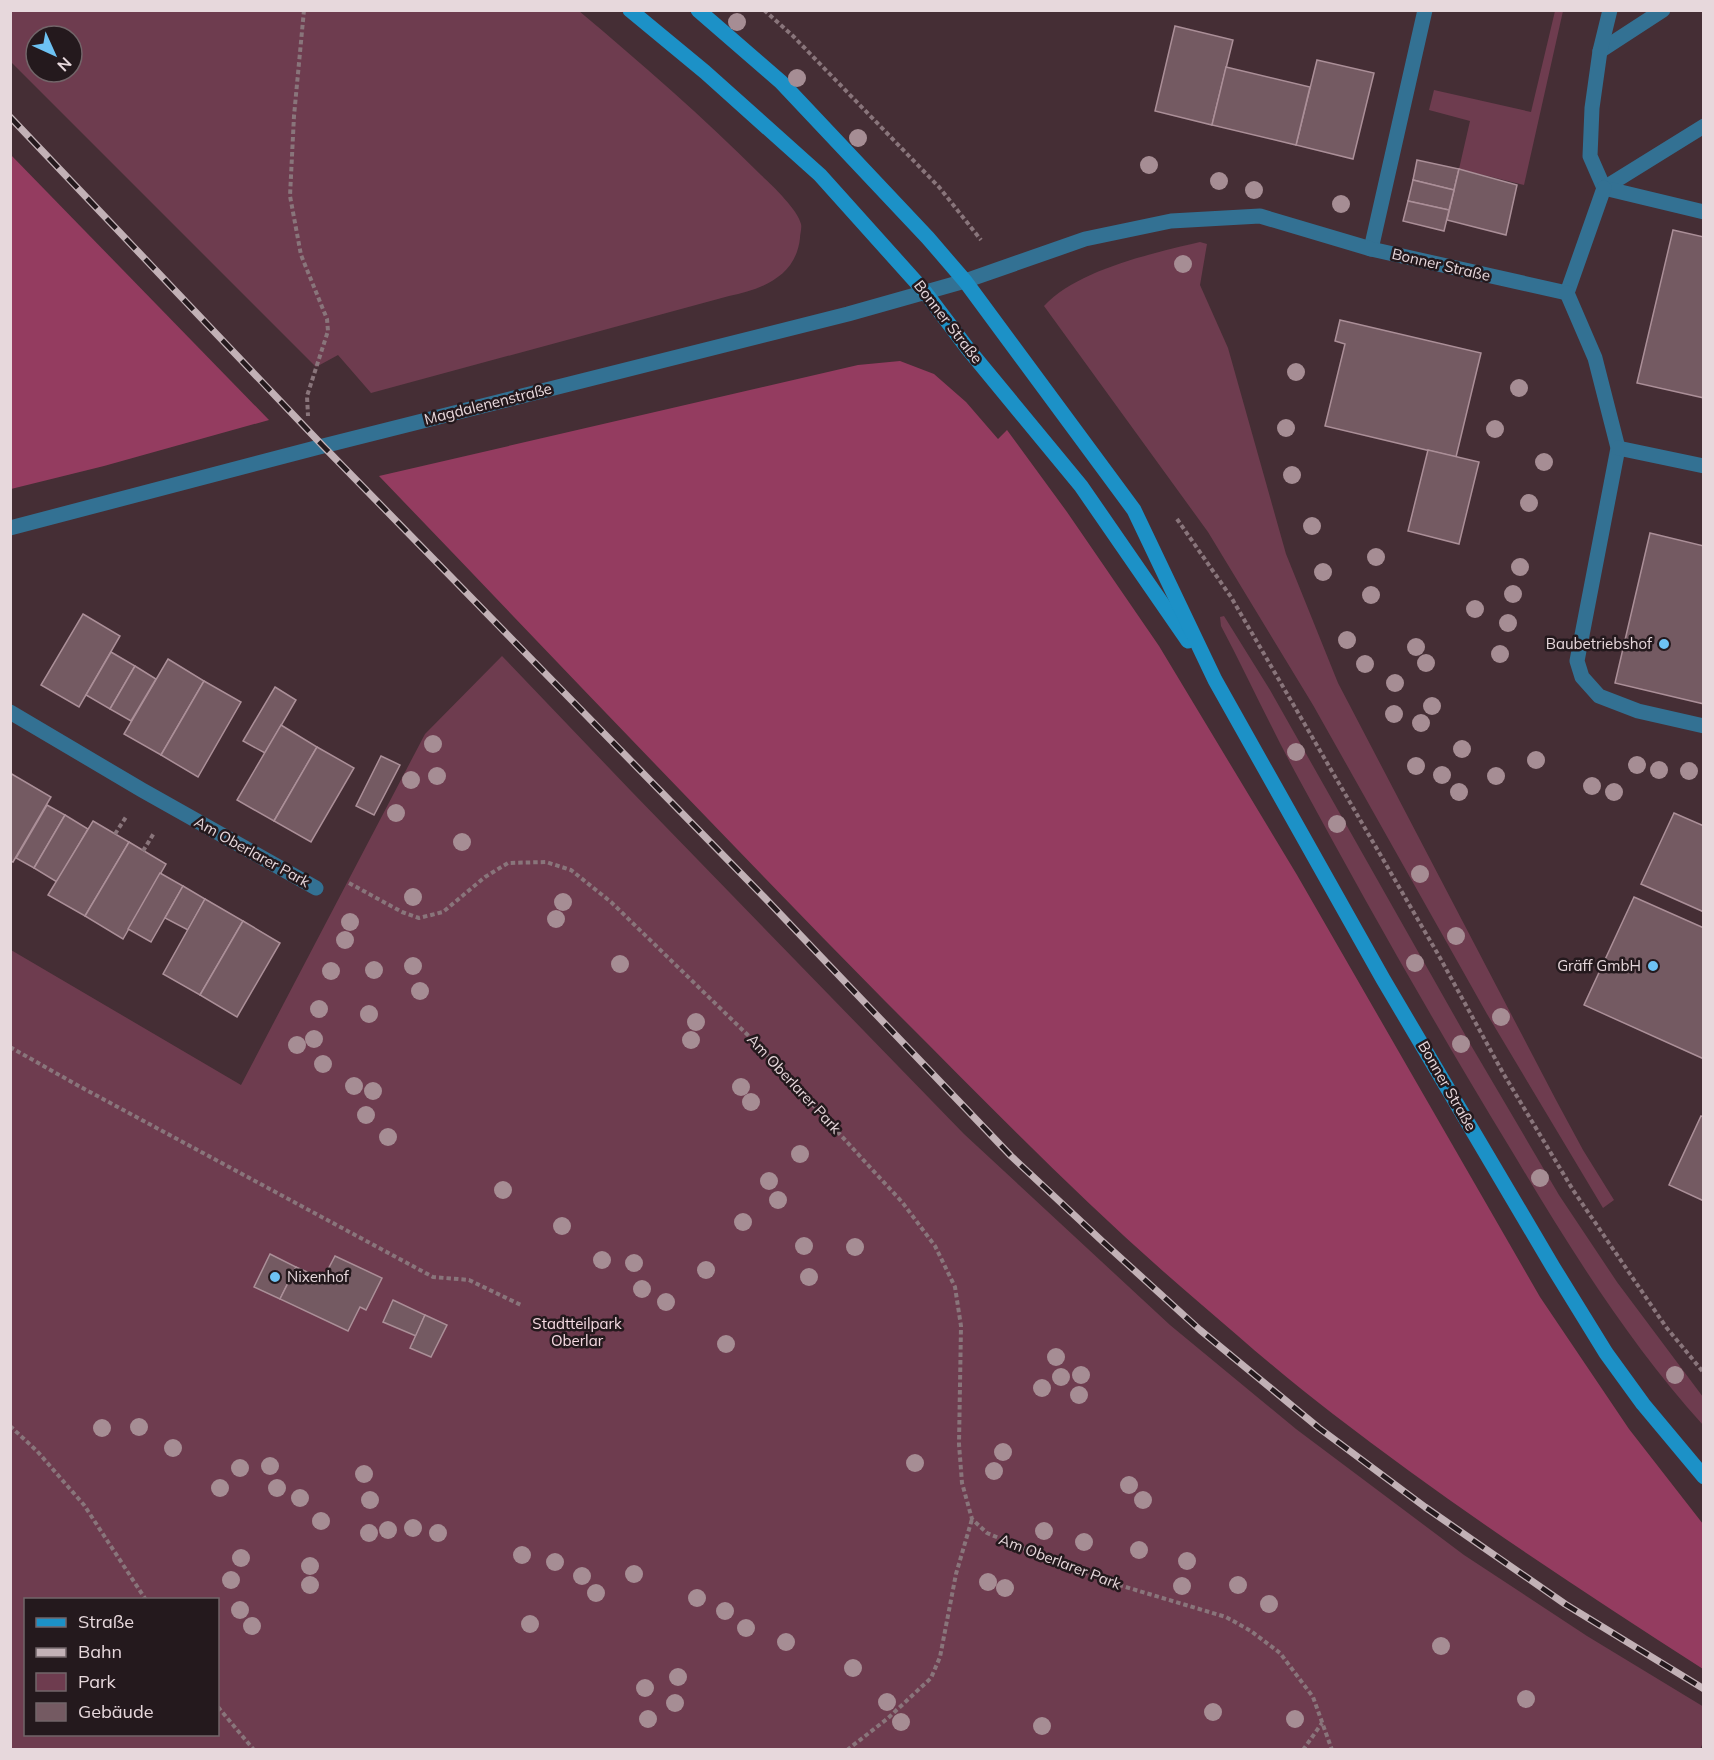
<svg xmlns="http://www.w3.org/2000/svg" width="1714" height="1760" font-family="Mulish,sans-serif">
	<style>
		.green { fill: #6e3c4f; fill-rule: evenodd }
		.forest { fill: #943c60 }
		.building { fill: #745a62; stroke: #ab8f98; stroke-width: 1.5 }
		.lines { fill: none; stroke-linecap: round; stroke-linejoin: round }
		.path { stroke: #89757b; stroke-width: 4; stroke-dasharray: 4.5 3; stroke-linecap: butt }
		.lane { stroke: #337193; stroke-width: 15 }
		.street { stroke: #337193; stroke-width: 15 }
		.secondary { stroke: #1c91c7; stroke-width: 15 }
		.rail-casing { stroke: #c2b1b6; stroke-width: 7 }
		.rail { stroke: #24191d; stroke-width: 4.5; stroke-dasharray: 14; stroke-linecap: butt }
		.tree { fill: #a68d94 }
		.poi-dot { fill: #6dc2f3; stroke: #24191d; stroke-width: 2 }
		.labels { text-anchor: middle; stroke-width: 5; stroke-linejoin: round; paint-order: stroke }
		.street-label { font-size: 15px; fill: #e7d8dc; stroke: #24191d }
		.poi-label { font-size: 15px; fill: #e7d8dc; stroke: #24191d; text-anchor: end }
		.park-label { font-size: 15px; fill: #f5dae2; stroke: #24191d }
	</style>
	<rect width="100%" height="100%" fill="#452e35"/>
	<g class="green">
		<path d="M 10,11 L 579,11 C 641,63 703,117 761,175 C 772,185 798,210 801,224 C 802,228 800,234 800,238 C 796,276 763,289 729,296 L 371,393 L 338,355 L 316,367 L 11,62 ZM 36,36 L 72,36 L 72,72 L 36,72 Z"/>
		<polygon points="1555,11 1563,11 1524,185 1459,169 1470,121 1429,110 1434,90 1531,112"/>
		<path d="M 1200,242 L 1207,244 L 1200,285 L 1228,348 L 1286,554 L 1338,683 L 1556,1100 L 1583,1150 L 1614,1200 L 1603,1208 L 1487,1014 L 1313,705 L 1208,532 L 1044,306 C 1077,270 1153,253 1200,242 Z"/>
		<path d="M 1224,616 L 1270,690 L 1472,1047 L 1559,1195 L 1617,1282 L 1703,1397 L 1703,1425 C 1627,1341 1568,1245 1510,1148 C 1437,1028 1367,905 1300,781 C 1272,730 1248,677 1221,626 L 1220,617 Z"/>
		<path d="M 502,656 L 632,792 L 964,1134 L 1170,1325 L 1296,1429 L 1464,1555 L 1587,1636 L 1704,1707 L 1703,1742 L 1700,1750 L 11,1750 L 11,950 L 241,1085 L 425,734 ZM 26,1600 L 218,1600 L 218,1734 L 26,1734 Z"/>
	</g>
	<g class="forest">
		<polygon points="10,154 269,420 104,466 11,489"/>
		<path d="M 900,361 L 934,374 L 966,402 L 998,439 L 1007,430 L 1067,512 L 1159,646 L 1297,875 L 1540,1297 L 1629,1429 L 1703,1524 L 1703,1552 L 1702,1557 L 1704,1559 L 1703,1669 C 1577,1588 1452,1506 1333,1414 C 1288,1380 1245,1342 1202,1305 C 1090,1210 988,1104 884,1000 C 714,827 547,651 379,476 L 858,365 Z"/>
	</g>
	<g class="building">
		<polygon points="1175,26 1233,40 1212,125 1155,111"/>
		<polygon points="1317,60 1374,73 1353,159 1296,145"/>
		<polygon points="1226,67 1310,87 1296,145 1212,125"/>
		<polygon points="1417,160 1459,169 1454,190 1413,180"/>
		<polygon points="1459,169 1517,185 1506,235 1447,220"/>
		<polygon points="1413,180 1454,190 1449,210 1408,201"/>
		<polygon points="1408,201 1449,210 1444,231 1403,221"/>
		<polygon points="1673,230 1704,237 1704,398 1637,383"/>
		<polygon points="1340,320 1481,353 1456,457 1325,426 1345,344 1335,341"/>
		<polygon points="1428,450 1479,462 1459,544 1408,531"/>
		<polygon points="1650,533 1704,546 1704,704 1615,683"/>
		<polygon points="83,614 120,636 79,707 41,685"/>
		<polygon points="111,652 135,666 110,709 86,695"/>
		<polygon points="168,659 204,681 161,755 124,734"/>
		<polygon points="135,666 156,679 131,721 110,709"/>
		<polygon points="204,681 241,702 198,777 161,755"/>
		<polygon points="275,687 296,700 265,753 243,741"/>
		<polygon points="281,725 317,747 274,821 237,800"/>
		<polygon points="317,747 354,768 311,842 274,821"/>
		<polygon points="381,756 400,765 374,815 356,806"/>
		<polygon points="10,773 51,797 13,862 10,861"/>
		<polygon points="47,805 65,815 34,868 16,858"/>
		<polygon points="1674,813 1704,826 1704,912 1641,884"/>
		<polygon points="65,815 88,829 57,882 34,868"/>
		<polygon points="93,821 129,842 85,916 48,895"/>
		<polygon points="129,842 166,864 123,939 85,916"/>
		<polygon points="160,873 183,886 151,942 128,929"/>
		<polygon points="183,886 205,899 188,930 165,918"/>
		<polygon points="1634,897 1704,928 1704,1059 1584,1005"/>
		<polygon points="205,899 243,921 200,995 163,974"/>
		<polygon points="243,921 280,943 237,1017 200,995"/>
		<polygon points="1701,1116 1704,1117 1704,1201 1669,1185"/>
		<polygon points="270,1254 296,1267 280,1299 254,1287"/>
		<polygon points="335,1256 382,1278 366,1310 360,1307 348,1331 280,1299 296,1267 323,1279"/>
		<polygon points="393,1300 425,1315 416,1336 383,1322"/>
		<polygon points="425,1315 447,1325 431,1357 410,1348"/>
	</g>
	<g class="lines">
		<g class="path">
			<polyline points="304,10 294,116 290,196 301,255 327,319 328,331 307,396 308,416"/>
			<polyline points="764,10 793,36 939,187 981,240"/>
			<polyline points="1177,519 1231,597 1439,956 1503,1073 1573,1190 1666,1327 1704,1373"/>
			<polyline points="115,834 126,817"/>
			<polyline points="143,851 154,833"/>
			<polyline points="349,883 402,912 419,918 443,912 485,877 508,863 546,862 571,870 611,902 757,1044 902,1202 935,1246 955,1287 961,1326 959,1444 962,1483 972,1519 987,1533 1044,1557 1109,1582 1226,1617 1251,1631 1280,1653 1313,1697 1332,1750"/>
			<polyline points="10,1047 77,1085 433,1277 469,1280 523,1306"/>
			<polyline points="10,1426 37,1451 84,1505 146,1600"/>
			<polyline points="218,1707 254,1750"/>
			<polyline points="847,1750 887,1719 931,1678 940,1657 956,1574 972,1519"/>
			<polyline points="1303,1750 1322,1723"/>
		</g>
		<g class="lane">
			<polyline points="1600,51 1663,10"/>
			<polyline points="1604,188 1590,156 1592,108 1600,51 1610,10"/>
			<polyline points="1604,188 1704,126"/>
			<polyline points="1604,188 1704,212"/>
			<polyline points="1371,249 1425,10"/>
			<polyline points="965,281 1085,239 1171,221 1260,216 1371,249 1567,293 1604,188"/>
			<polyline points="1567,293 1595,358 1618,448 1577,661 1582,677 1599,696 1638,711 1704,726"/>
			<polyline points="1618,448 1704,466"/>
		</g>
		<g class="street">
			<polyline points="10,528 323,446 848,314 965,281"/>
			<polyline points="10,712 142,790 316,888"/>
		</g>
		<g class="secondary">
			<polyline points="630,10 705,72 820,175 925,292 968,349 1081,486 1188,641"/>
			<polyline points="698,10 781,82 928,238 965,281 1134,510 1215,680 1383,979 1553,1267 1606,1353 1643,1404 1704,1477"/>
		</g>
		<defs>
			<polyline id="rail" points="10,117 323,446 764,897 1011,1156 1102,1241 1200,1330 1319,1428 1425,1507 1565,1604 1704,1689"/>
		</defs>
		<use href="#rail" class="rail-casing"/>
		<use href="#rail" class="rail"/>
	</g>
	<g class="tree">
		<circle cx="737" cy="22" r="9"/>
		<circle cx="797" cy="78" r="9"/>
		<circle cx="858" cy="138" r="9"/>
		<circle cx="1149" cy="165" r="9"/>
		<circle cx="1219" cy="181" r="9"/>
		<circle cx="1254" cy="190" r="9"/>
		<circle cx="1341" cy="204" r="9"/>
		<circle cx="1183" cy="264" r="9"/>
		<circle cx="1296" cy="372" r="9"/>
		<circle cx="1519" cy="388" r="9"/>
		<circle cx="1286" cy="428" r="9"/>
		<circle cx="1495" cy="429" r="9"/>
		<circle cx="1544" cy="462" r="9"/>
		<circle cx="1292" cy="475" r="9"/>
		<circle cx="1529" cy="503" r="9"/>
		<circle cx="1312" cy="526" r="9"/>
		<circle cx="1376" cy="557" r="9"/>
		<circle cx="1520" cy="567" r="9"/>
		<circle cx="1323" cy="572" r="9"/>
		<circle cx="1513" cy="594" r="9"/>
		<circle cx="1371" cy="595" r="9"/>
		<circle cx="1475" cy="609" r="9"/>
		<circle cx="1508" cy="623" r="9"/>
		<circle cx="1347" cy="640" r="9"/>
		<circle cx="1416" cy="647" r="9"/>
		<circle cx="1500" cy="654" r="9"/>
		<circle cx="1426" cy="663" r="9"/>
		<circle cx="1365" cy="664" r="9"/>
		<circle cx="1395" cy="683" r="9"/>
		<circle cx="1432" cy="706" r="9"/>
		<circle cx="1394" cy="714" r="9"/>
		<circle cx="1421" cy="723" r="9"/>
		<circle cx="433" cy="744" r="9"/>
		<circle cx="1462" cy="749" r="9"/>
		<circle cx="1296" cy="752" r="9"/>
		<circle cx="1536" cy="760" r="9"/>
		<circle cx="1637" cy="765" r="9"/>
		<circle cx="1416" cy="766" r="9"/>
		<circle cx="1659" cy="770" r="9"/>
		<circle cx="1689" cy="771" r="9"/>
		<circle cx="1442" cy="775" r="9"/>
		<circle cx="437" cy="776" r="9"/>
		<circle cx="1496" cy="776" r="9"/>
		<circle cx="411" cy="780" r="9"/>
		<circle cx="1592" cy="786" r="9"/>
		<circle cx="1459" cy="792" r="9"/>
		<circle cx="1614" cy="792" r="9"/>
		<circle cx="396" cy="813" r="9"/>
		<circle cx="1337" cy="824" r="9"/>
		<circle cx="462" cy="842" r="9"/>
		<circle cx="1420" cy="874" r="9"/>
		<circle cx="413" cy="897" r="9"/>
		<circle cx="563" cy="902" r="9"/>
		<circle cx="556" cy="919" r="9"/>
		<circle cx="350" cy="922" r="9"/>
		<circle cx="1456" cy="936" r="9"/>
		<circle cx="345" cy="940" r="9"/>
		<circle cx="1415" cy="963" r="9"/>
		<circle cx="620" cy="964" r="9"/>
		<circle cx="413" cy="966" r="9"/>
		<circle cx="374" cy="970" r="9"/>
		<circle cx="331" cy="971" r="9"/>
		<circle cx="420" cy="991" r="9"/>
		<circle cx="319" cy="1009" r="9"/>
		<circle cx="369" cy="1014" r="9"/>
		<circle cx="1501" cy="1017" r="9"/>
		<circle cx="696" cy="1022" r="9"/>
		<circle cx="314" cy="1039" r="9"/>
		<circle cx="691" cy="1040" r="9"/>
		<circle cx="1461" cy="1044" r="9"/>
		<circle cx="297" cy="1045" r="9"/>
		<circle cx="323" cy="1064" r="9"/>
		<circle cx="354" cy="1086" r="9"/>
		<circle cx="741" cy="1087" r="9"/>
		<circle cx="373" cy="1091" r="9"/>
		<circle cx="751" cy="1102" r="9"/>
		<circle cx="366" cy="1115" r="9"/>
		<circle cx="388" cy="1137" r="9"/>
		<circle cx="800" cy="1154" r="9"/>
		<circle cx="1540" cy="1178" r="9"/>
		<circle cx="769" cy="1181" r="9"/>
		<circle cx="503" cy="1190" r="9"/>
		<circle cx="778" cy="1200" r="9"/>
		<circle cx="743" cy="1222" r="9"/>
		<circle cx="562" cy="1226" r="9"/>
		<circle cx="804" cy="1246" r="9"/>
		<circle cx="855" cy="1247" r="9"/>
		<circle cx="602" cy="1260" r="9"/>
		<circle cx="634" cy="1263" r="9"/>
		<circle cx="706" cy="1270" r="9"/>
		<circle cx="809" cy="1277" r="9"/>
		<circle cx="642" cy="1289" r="9"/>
		<circle cx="666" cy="1302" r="9"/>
		<circle cx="726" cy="1344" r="9"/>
		<circle cx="1056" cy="1357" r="9"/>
		<circle cx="1081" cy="1375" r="9"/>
		<circle cx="1675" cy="1375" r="9"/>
		<circle cx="1061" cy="1377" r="9"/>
		<circle cx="1042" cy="1388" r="9"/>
		<circle cx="1079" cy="1395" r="9"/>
		<circle cx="139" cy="1427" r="9"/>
		<circle cx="102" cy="1428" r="9"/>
		<circle cx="173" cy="1448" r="9"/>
		<circle cx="1003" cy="1452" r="9"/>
		<circle cx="915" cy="1463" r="9"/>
		<circle cx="270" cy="1466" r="9"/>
		<circle cx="240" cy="1468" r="9"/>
		<circle cx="994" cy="1471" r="9"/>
		<circle cx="364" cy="1474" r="9"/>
		<circle cx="1129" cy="1485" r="9"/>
		<circle cx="220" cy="1488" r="9"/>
		<circle cx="277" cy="1488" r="9"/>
		<circle cx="300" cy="1498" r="9"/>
		<circle cx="370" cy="1500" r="9"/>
		<circle cx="1143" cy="1500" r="9"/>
		<circle cx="321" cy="1521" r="9"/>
		<circle cx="413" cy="1528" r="9"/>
		<circle cx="388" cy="1530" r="9"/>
		<circle cx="1044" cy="1531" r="9"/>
		<circle cx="369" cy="1533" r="9"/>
		<circle cx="438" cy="1533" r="9"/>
		<circle cx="1084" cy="1542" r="9"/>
		<circle cx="1139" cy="1550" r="9"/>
		<circle cx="522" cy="1555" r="9"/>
		<circle cx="241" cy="1558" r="9"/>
		<circle cx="1187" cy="1561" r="9"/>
		<circle cx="555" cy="1562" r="9"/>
		<circle cx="310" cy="1566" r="9"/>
		<circle cx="634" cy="1574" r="9"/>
		<circle cx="582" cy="1576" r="9"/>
		<circle cx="231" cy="1580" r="9"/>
		<circle cx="988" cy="1582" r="9"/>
		<circle cx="310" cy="1585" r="9"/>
		<circle cx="1238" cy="1585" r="9"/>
		<circle cx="1182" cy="1586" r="9"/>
		<circle cx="1005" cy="1588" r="9"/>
		<circle cx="596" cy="1593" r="9"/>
		<circle cx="697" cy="1598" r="9"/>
		<circle cx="1269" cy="1604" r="9"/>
		<circle cx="240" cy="1610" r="9"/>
		<circle cx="725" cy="1611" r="9"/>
		<circle cx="530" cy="1624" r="9"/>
		<circle cx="252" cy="1626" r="9"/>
		<circle cx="746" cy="1628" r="9"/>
		<circle cx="786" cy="1642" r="9"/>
		<circle cx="1441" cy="1646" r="9"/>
		<circle cx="853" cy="1668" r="9"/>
		<circle cx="678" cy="1677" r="9"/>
		<circle cx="645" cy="1688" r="9"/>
		<circle cx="1526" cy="1699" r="9"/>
		<circle cx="887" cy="1702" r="9"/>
		<circle cx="675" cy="1703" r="9"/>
		<circle cx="1213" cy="1712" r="9"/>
		<circle cx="648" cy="1719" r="9"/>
		<circle cx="1295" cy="1719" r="9"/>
		<circle cx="901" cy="1722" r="9"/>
		<circle cx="1042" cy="1726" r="9"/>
	</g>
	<g class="poi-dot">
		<circle cx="1664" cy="644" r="6"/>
		<circle cx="1653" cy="966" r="6"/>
		<circle cx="275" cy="1277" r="6"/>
	</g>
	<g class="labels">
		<g class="street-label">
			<text transform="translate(1441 265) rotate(13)" y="5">Bonner Straße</text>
			<text transform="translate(948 322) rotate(52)" y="5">Bonner Straße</text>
			<text transform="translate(488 404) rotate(-14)" y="5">Magdalenenstraße</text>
			<text transform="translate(252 852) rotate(29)" y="5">Am Oberlarer Park</text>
			<text transform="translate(794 1084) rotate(47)" y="5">Am Oberlarer Park</text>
			<text transform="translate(1447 1086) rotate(60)" y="5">Bonner Straße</text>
			<text transform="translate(1060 1562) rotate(21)" y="5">Am Oberlarer Park</text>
		</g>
		<g class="poi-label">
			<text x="1652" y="649">Baubetriebshof</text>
			<text x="1641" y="971">Gräff GmbH</text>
			<text x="287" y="1282" text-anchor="start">Nixenhof</text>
		</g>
		<g class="park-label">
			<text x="577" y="1329">Stadtteilpark<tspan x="577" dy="17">Oberlar</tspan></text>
		</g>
	</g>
	<rect width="1714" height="1760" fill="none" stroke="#e7d8dc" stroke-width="24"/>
	<rect x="24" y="1598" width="195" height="138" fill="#24191d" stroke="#726569" stroke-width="1.5"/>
	<rect x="36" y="1618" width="30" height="9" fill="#1c91c7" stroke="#726569" stroke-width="1.5"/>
	<text x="78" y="1628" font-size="18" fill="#e7d8dc">Straße</text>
	<rect x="36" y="1648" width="30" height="9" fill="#c2b1b6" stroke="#726569" stroke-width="1.5"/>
	<text x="78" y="1658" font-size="18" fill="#e7d8dc">Bahn</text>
	<rect x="36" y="1673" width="30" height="18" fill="#6e3c4f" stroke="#726569" stroke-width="1.5"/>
	<text x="78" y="1688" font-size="18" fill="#e7d8dc">Park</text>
	<rect x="36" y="1703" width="30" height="18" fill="#745a62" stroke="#726569" stroke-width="1.5"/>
	<text x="78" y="1718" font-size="18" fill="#e7d8dc">Gebäude</text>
	<g transform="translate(54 54) rotate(135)"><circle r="28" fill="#24191d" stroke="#726569" stroke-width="1.5"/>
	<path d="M0-4.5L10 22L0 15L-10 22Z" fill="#6dc2f3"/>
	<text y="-9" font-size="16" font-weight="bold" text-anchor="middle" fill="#e7d8dc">N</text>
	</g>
</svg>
